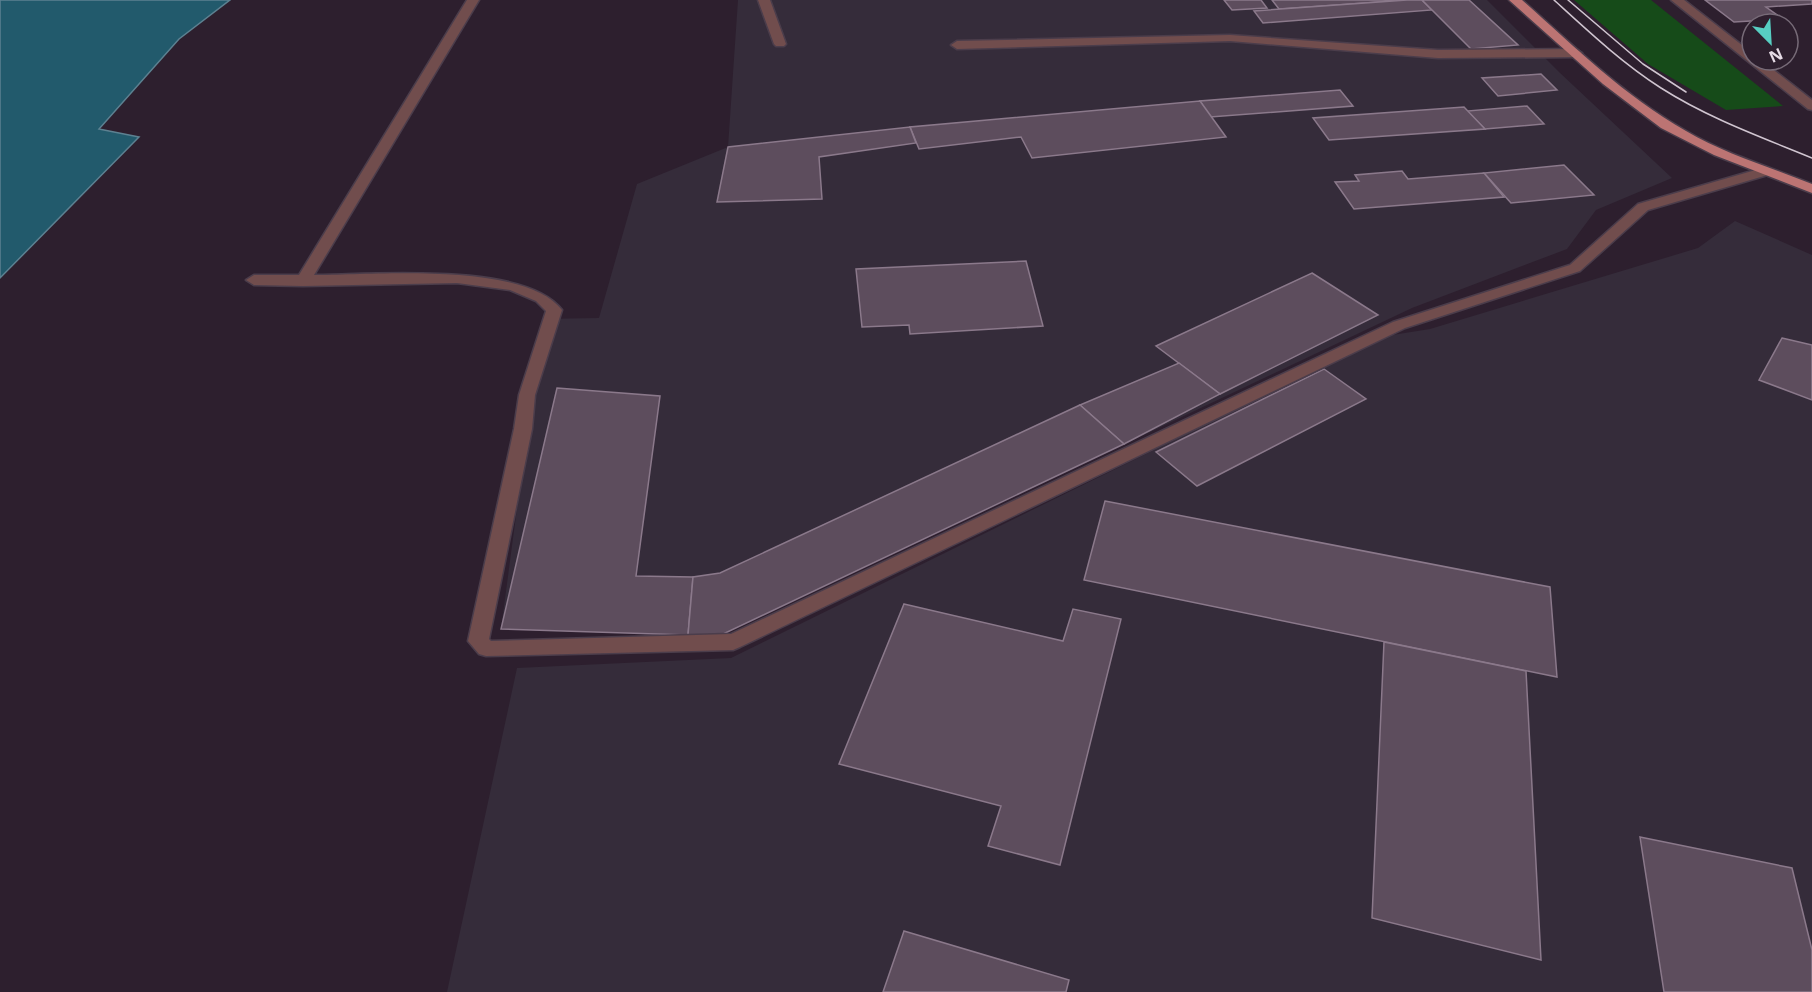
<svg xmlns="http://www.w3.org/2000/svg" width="1812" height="992" font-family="'Noto Sans',sans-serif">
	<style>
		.industrial { fill: #352c3a }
		.green { fill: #164b19 }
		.water { fill: #225a6c; stroke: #5d8191; stroke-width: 1.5 }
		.building { fill: #5d4d5d; stroke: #8b798b; stroke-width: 1.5 }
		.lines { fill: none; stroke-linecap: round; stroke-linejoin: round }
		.lane-casing { stroke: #4b3d4b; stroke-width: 3 }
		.primary-casing { stroke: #4b3d4b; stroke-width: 3 }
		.lane { fill: #714d4d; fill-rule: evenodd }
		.primary { fill: #bc7473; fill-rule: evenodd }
		.tram { stroke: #d0c5d0; stroke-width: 1.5 }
	</style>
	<rect width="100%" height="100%" fill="#2d1f2e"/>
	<g class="industrial">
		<polygon points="738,0 1487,0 1559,72 1672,178 1596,210 1567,249 1412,308 719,636 501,629 542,319 599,318 637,184 728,147"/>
		<polygon points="1735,221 1812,255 1812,992 447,992 517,668 731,658 1386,336 1430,329 1698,248"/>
	</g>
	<polygon class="green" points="1574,0 1651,0 1783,106 1726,110 1648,64"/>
	<polygon class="water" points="0,0 230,0 179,39 99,129 139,137 0,278"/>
	<g class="building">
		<polygon points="1224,0 1261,0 1267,8 1232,10"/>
		<polygon points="1272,0 1407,0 1279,9"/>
		<polygon points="1407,0 1422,0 1432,10 1263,23 1254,11"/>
		<polygon points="1422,0 1469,0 1518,45 1471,49"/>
		<polygon points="1705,0 1812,0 1812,4 1766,7 1783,19 1734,22"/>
		<polygon points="1541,74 1557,90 1498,96 1482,78"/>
		<polygon points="1340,90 1353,106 1210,117 1200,101"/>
		<polygon points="1200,101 1226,137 1032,158 1021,137 919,149 910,127"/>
		<polygon points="1527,106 1544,124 1485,129 1467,111"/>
		<polygon points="1464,107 1485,129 1329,140 1313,118"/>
		<polygon points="910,127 916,143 819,157 822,199 717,202 728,147"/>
		<polygon points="1564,165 1594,195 1511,203 1484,173"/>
		<polygon points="1402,171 1408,179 1484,173 1504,197 1354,209 1335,182 1359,181 1355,175"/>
		<polygon points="1026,261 1043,326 910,334 909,325 862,327 856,269"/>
		<polygon points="1312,273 1378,315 1220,394 1156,346"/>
		<polygon points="1782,338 1812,345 1812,400 1759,380"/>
		<polygon points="1179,363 1220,394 1124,444 1080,405"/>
		<polygon points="1324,369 1366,399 1197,486 1156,452"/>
		<polygon points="557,388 660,396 636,576 693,577 688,635 501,629"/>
		<polygon points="1080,405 1124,444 719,636 688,635 693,577 720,573"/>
		<polygon points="1105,501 1550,587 1557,677 1084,580"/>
		<polygon points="904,604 1063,641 1073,609 1121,619 1060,865 988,846 1001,806 839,764"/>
		<polygon points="1384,642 1526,671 1541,960 1372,918"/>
		<polygon points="1640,837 1792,868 1812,950 1812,992 1664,992"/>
		<polygon points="904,931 1069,980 1066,992 883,992"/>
	</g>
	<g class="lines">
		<defs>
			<g id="lane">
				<path d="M 467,0 L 479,0 L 314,275 C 372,275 525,261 562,310 L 535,395 L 532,429 L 489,639 L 491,641 L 731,634 L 1393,322 L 1570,265 L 1638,204 L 1766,167 L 1773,171 L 1771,174 L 1648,210 L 1580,271 L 1405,328 L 740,647 L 733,650 L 486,656 L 479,654 L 468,641 L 514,429 L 519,395 L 546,311 L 536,301 L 510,290 L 457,283 L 303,286 L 254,285 L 246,280 L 254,275 L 299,275 Z"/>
				<polygon points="758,0 770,0 786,44 784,46 776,46 774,44"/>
				<polygon points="1671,0 1684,0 1752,53 1752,60 1761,60 1812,100 1812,110 1808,109"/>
				<polygon points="1230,35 1438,50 1576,49 1582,53 1576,57 1438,58 1230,41 957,49 951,45 957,41"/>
			</g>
			<path id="primary" d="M 1509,0 L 1522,0 C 1574,46 1624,96 1686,131 C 1725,154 1770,167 1812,184 L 1812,193 L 1714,155 L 1661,128 L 1603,84 Z"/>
		</defs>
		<use href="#lane" class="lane-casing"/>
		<use href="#primary" class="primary-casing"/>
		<use href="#lane" class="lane"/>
		<use href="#primary" class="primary"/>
		<g class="tram">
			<path d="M 1554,0 C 1588,31 1622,63 1661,88 C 1708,118 1761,137 1812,158"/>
			<polyline points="1568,0 1643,64 1686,92"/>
		</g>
	</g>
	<g transform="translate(1770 42) rotate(156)"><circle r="28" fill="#2d1f2e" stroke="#776b78" stroke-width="1.5"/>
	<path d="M0-4.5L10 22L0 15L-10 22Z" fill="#57cec2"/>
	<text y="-9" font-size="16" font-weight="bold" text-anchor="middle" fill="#e6dce6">N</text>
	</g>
</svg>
